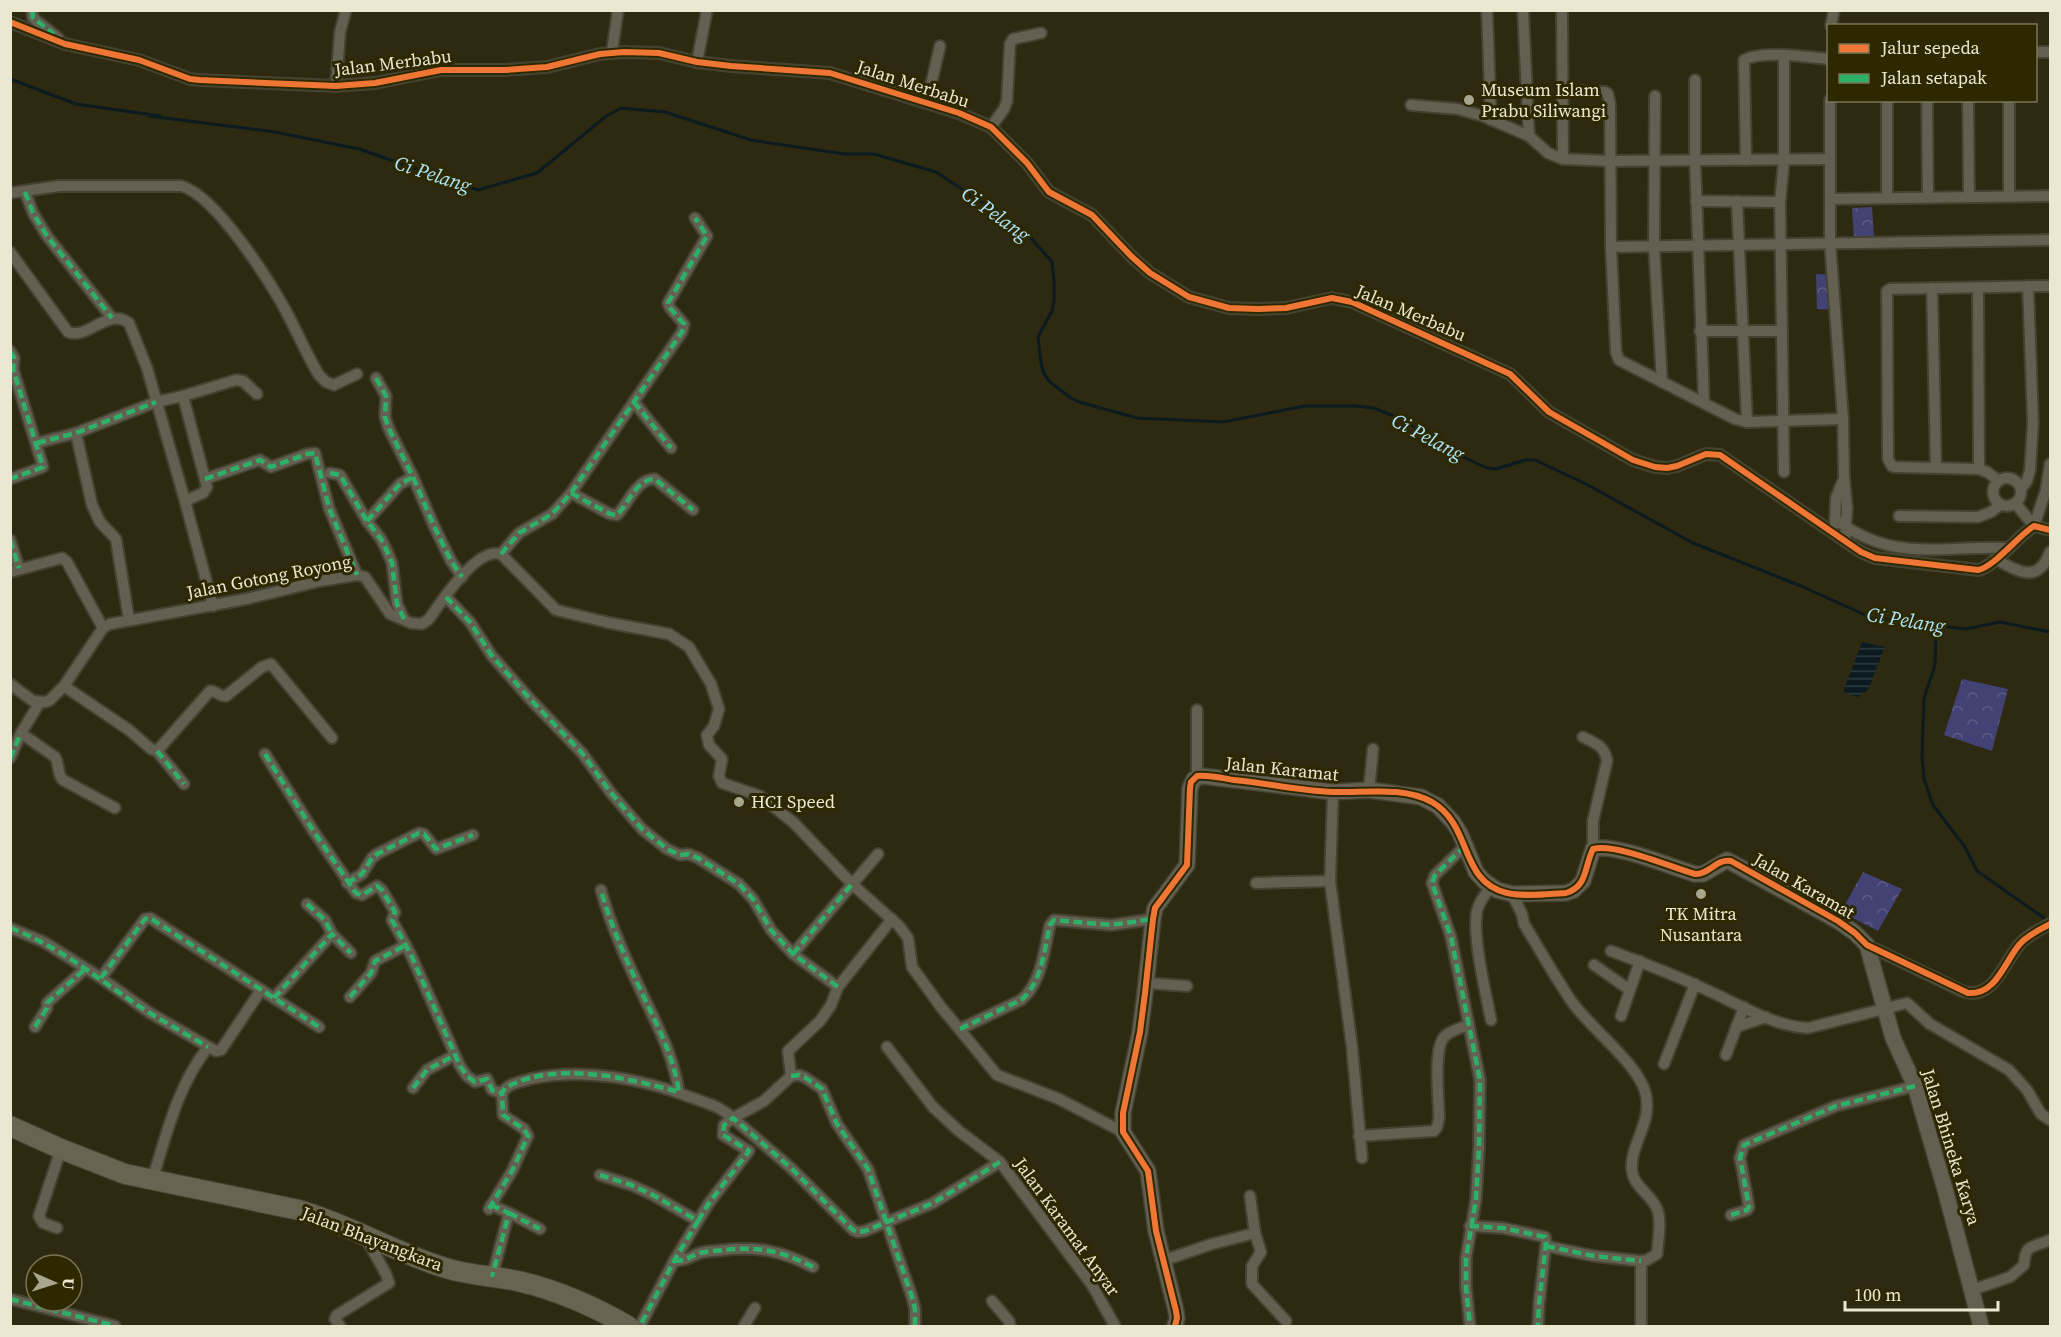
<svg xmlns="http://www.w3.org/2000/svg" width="2061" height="1337" font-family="'Source Serif 4',serif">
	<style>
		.forest { fill: url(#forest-crowns) }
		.water { fill: url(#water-rules) }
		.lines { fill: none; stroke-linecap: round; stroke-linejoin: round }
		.stream { stroke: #0b1b1f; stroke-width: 3 }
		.street-casing { stroke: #444230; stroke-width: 14 }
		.secondary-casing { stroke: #444230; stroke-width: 18 }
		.highway-casing { stroke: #444230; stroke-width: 22 }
		.street { stroke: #636051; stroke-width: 10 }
		.secondary { stroke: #636051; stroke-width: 15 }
		.highway { stroke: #676551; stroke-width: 20 }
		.quiet { stroke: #2db169; stroke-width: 4.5; stroke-dasharray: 9 4.5; stroke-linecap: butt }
		.cycleway-casing { stroke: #2e2800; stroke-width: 10 }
		.cycleway { stroke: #f07635; stroke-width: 6 }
		.poi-dot { fill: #a8a68e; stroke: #2e2800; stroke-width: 2 }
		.labels { text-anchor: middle; stroke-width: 6; stroke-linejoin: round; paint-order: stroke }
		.street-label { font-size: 18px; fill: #ebe8d2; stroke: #2e2800 }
		.poi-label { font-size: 18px; fill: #ebe8d2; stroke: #2e2800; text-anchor: start }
		.water-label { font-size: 20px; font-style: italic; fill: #ace7fc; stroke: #2e2800 }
	</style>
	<defs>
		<pattern id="forest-crowns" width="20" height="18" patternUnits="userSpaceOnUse" patternTransform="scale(1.5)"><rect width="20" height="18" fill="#434274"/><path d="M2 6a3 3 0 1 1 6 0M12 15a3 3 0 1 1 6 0" fill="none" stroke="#5e5d87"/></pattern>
		<pattern id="water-rules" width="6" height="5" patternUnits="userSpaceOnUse" patternTransform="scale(1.5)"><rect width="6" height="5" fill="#0b1b1f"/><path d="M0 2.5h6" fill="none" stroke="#2f3c3f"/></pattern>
	</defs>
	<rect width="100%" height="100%" fill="#2d2a11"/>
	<g class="forest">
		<polygon points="1872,207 1874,238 1854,239 1852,208"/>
		<polygon points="1816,274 1835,275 1835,310 1817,309"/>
		<polygon points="1962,679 2008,689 1992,751 1944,735"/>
		<polygon points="1863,872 1902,889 1878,931 1841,912"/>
	</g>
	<polygon class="water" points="1862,642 1885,647 1868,690 1858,697 1843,692"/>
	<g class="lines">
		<g class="stream">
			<polyline points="10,79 76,104 160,116 149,116 275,132 359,149 478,190 537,173 605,117 621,108 665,112 751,140 844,154 874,154 936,172 1024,230 1052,262 1054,281 1054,301 1052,311 1038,337 1041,363 1044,374 1050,382 1071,398 1079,402 1137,418 1223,422 1305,406 1356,406 1374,408 1401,419 1461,456 1487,468 1496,469 1525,460 1535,460 1586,484 1693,543 1801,586 1872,618 1966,629 2000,622 2050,632"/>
			<polyline points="1936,626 1935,665 1924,698 1922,756 1924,779 1933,805 1965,847 1977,871 2044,918 2048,923"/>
		</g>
		<defs>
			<g id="street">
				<polyline points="32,10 33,18 58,38"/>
				<polyline points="1487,10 1491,120"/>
				<polyline points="1523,10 1529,136"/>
				<polyline points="1562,10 1563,159"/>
				<path d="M 10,22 L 65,44 L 139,60 L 190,79 L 200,80 L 336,86 L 375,83 L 441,70 L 506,70 L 547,67 L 600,54 L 624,52 L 659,53 L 697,62 L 731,66 L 830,73 L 959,113 L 991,127 L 1027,163 L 1049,192 L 1092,215 L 1131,256 L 1150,273 L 1189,297 L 1229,308 L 1258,309 L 1286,308 L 1332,298 L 1352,302 L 1510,374 L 1549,412 L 1633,460 L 1655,467 L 1667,468 L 1677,466 L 1706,454 L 1720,455 L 1861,552 L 1875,558 L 1978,570 C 1994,567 2018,536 2034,526 L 2050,530"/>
				<polyline points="1831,26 1834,10"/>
				<polyline points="612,52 618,10"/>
				<polyline points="2036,52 2050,52"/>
				<polyline points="1784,55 1784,160 1780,202 1784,472"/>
				<polyline points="697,62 707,10"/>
				<polyline points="1695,80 1695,160 1704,402"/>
				<polyline points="336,86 340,32 346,10"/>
				<polyline points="1563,91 1605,92 1608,94 1610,104 1611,247 1616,352 1619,360 1735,419 1747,422 1843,419"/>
				<polyline points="1655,96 1654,246 1662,382"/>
				<polyline points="1830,100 1830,242 1843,419 1844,477 1847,508 1845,541"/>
				<polyline points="1887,100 1887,197"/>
				<polyline points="1927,100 1928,197"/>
				<polyline points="1968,100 1969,195"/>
				<polyline points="927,102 940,46"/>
				<polyline points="1411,105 1458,109 1483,116 1529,136 1548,153 1563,159 1611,161 1829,159"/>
				<polyline points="991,127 1004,109 1007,101 1010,44 1013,39 1041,33"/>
				<path d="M 1746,160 L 1744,60 C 1762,50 1808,57 1828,59"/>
				<polyline points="25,192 33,213 47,236 112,318"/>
				<path d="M 10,193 L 59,186 L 181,186 C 215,194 273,285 289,317 C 299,336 308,357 319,375 L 326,382 L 334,385 L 357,374"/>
				<polyline points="2009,195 2009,100"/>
				<polyline points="1830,199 2050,196"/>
				<polyline points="1696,201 1780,202"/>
				<polyline points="1737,201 1747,422"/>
				<polyline points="1611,247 2050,240"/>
				<path d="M 10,252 L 68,332 C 89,340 107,307 129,323 L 147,368 L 185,501"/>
				<polyline points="1932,288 1936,468"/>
				<polyline points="1978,288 1979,469"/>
				<polyline points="1700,331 1782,331"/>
				<polyline points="10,351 14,358 13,369 43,467 10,479"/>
				<polyline points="376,378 386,396 385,417 389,429 413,477 434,526 451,561 462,577"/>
				<polyline points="183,396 236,380 243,381 257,394"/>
				<polyline points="634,402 671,448"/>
				<polyline points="76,433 92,505 100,522 116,539 129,620"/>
				<polyline points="37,443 76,433 156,402 183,396 207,487 203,493 185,501 213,606"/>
				<polyline points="330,473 340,475 367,521 381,539 386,549 392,563 397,604 404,619"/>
				<circle cx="2007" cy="492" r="14"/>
				<polyline points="205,479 260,460 271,467 307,454 315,453 329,508 357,575"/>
				<polyline points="1999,481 1987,472 1979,469 1895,467 1892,466 1888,459 1887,291 1890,289 2050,286"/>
				<polyline points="2021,489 2027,481 2030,470 2033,423 2028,286"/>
				<path d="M 571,493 L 610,514 L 617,515 C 629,503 636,479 655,479 L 693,510"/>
				<polyline points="2016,504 2034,526"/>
				<polyline points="1899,516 1978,517 1991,512 2000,505"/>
				<path d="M 1835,519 C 1894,564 1941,545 2009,548"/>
				<polyline points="367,521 400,484 413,477"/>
				<polyline points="1835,524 1836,498 1843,481"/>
				<polyline points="2034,526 2046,490 2050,464"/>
				<polyline points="10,540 19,568"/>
				<polyline points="501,554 519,533 552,514 571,493 682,332 684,324 670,308 668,303 707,236 695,218"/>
				<path d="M 1995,559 C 2018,571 2038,585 2050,552"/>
				<polyline points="10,572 62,558 67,562 103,628"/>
				<polyline points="446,597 470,622 492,656 530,699 582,753 611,793 642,829 667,849 680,855 688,854 698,858 739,884 753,899 771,930 793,954 838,987"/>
				<path d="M 10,684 L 33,701 L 45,702 L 50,700 L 64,686 L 103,628 L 110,624 L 246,599 L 320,581 L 357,575 L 365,577 L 390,614 L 411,623 L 422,624 L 429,619 C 442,601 476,547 501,554 L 556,610 L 610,623 L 669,634 L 689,647 L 711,684 L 719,709 L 714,726 L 707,735 L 709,745 L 722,759 L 719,776 L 722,783 L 760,796 L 794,823 L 852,884 L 899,926 L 908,938 L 912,967 L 941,1007 L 997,1075 L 1059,1099 L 1123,1132"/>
				<path d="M 64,686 L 129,730 L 151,749 L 157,751 L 210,691 C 216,690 219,697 226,696 L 262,667 L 271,664 L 332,738"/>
				<path d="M 40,702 L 21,733 L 55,757 C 60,764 56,773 63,780 L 115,808"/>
				<polyline points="1197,710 1197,776"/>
				<path d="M 1583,737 C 1595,743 1605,746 1607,761 L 1593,821 L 1593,849"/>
				<polyline points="157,751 184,784"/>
				<polyline points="265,754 314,832 356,893 362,895 377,886 382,890 395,912 392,920 411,955 460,1066 467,1076 475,1082 487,1079 492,1090 502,1093"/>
				<polyline points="10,758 21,733"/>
				<polyline points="1369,790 1373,749"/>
				<polyline points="1333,792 1330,881 1352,1047 1362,1158"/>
				<polyline points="1465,846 1435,875 1432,883 1451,937 1480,1080 1479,1147 1476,1199 1466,1258 1466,1287 1470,1326"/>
				<polyline points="347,883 362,874 372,858 377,854 419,833 424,834 436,849 473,835"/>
				<polyline points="1256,883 1330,881"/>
				<path d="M 601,890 C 612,931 632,972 650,1010 C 663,1037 674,1061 679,1092"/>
				<path d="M 1512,894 L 1522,914 L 1524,924 C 1540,950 1555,977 1572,1002 C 1591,1029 1640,1065 1646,1095 C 1652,1125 1629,1145 1632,1171 C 1634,1187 1651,1194 1657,1209 C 1662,1222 1658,1240 1657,1254 L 1647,1260 L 1641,1261 L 1594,1256 L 1546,1246"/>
				<polyline points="307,904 325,920 332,934"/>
				<polyline points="10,928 44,942 101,978 150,1013 216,1051 221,1050 261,990"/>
				<path d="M 1867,945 L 1962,991 C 1993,1002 2003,964 2019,945 C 2027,935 2039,930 2050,924"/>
				<path d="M 1611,951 C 1644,963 1677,976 1709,991 C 1740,1005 1773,1026 1808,1028 L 1907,1003 L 1930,1024 L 2009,1070 L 2027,1090 L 2041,1114 L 2050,1120"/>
				<polyline points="793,954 878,854"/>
				<polyline points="1594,965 1630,990"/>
				<polyline points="101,978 145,919 150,918 319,1027"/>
				<polyline points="1146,983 1187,986"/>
				<polyline points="350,997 371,973 375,961 406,945"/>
				<polyline points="274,998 332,934 351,953"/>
				<polyline points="1621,1016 1640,961"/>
				<path d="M 1491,1020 C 1486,994 1472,936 1477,911 C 1479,902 1485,894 1491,887"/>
				<polyline points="35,1027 47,1008 47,1003 85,969"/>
				<polyline points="1736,1027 1766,1017"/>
				<path d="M 960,1029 L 1021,1000 C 1042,983 1044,950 1050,925 L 1054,920 L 1111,925 L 1153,919"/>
				<polyline points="887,1047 933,1107 959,1131 1000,1162 1092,1285 1115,1326"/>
				<polyline points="1726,1055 1744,1007"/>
				<polyline points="1664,1064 1695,984"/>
				<polyline points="791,1076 788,1051 820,1021 831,1005 838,987 892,919"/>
				<polyline points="413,1088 427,1070 455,1055"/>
				<path d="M 1359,1136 L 1434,1131 L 1437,1127 L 1439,1118 C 1439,1100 1433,1050 1444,1037 C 1451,1030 1461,1028 1469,1025"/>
				<polyline points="600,1175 631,1185 653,1195 698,1221 674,1261 640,1326"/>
				<path d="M 152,1181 C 167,1133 177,1087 208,1047"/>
				<polyline points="1250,1196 1255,1233 1261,1252 1252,1266 1252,1284 1286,1321"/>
				<polyline points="491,1205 509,1213 492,1277"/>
				<path d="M 489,1209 L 512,1171 L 528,1136 L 524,1129 L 503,1115 L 502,1093 C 508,1083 520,1082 530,1079 C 583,1067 643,1079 693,1098 C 711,1105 717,1105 733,1118 L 764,1101 L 791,1076 L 799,1075 L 806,1078 L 822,1089 L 837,1124 L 868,1169 L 912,1297 L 915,1309 L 915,1326"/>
				<polyline points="509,1213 540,1229"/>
				<polyline points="1731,1215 1747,1210 1749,1207 1740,1158 1744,1145 1836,1106 1915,1086"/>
				<polyline points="698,1221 709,1203 749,1151 723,1135 724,1125 733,1118 791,1168 853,1230 858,1232 865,1231 933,1203 1000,1162"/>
				<polyline points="1470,1226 1503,1228 1545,1237 1546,1243 1539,1304 1538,1326"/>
				<polyline points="57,1228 43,1223 39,1216 61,1149"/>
				<path d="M 674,1261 C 690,1260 688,1257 700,1253 C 707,1251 716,1251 723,1250 C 758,1246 782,1251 813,1267"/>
				<polyline points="1162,1261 1212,1244 1255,1233"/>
				<path d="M 1972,1290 L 2010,1277 L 2024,1265 C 2025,1243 2033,1248 2050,1240"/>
				<polyline points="10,1299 115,1326"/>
				<polyline points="992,1301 1009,1321 1010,1326"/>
				<polyline points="340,1326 335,1319 337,1315 389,1283 386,1274 366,1238"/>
				<polyline points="744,1326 755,1308"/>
				<polyline points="1641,1326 1641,1261"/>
			</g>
			<path id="secondary" d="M 1175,1326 L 1177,1318 L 1176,1311 L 1156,1231 L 1148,1171 L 1123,1132 L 1123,1113 L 1140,1032 L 1145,993 L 1153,919 L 1155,908 L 1187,865 L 1190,788 L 1194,779 L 1202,776 L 1333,792 L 1369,790 L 1421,797 L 1438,806 L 1453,822 L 1460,833 L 1476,872 L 1484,881 L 1497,890 L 1512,894 L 1566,893 L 1574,890 L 1583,881 L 1593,849 C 1615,843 1671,867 1695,874 L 1703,874 L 1727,860 L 1838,921 L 1855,933 L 1867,945 L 1893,1038 L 1915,1086 L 1946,1193 L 1981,1326"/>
			<path id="highway" d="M 10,1126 L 61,1149 L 125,1174 L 299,1210 C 351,1225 397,1254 449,1269 C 473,1276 498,1276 522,1282 C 559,1291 595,1307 628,1326"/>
		</defs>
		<use href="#street" class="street-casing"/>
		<use href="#secondary" class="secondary-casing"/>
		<use href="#highway" class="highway-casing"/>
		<use href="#street" class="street"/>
		<use href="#secondary" class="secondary"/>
		<use href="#highway" class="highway"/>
		<g class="quiet">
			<polyline points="32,10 33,18 54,34"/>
			<polyline points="25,192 33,213 47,236 112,318"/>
			<polyline points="10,351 14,358 13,369 43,467 10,479"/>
			<polyline points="376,378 386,396 385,417 389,429 413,477 434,526 451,561 462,577"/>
			<polyline points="634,402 671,448"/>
			<polyline points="37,443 76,433 156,402"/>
			<polyline points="330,473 340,475 367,521 381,539 386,549 392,563 397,604 404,619"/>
			<polyline points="205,479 260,460 271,467 307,454 315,453 329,508 357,575"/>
			<path d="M 571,493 L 610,514 L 617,515 C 629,503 636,479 655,479 L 693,510"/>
			<polyline points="367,521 400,484 413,477"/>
			<polyline points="10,540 19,568"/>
			<polyline points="501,554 519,533 552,514 571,493 682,332 684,324 670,308 668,303 707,236 695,218"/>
			<polyline points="446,597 470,622 492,656 530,699 582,753 611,793 642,829 667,849 680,855 688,854 698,858 739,884 753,899 771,930 793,954 838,987"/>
			<polyline points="157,751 184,784"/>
			<polyline points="265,754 314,832 356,893 362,895 377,886 382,890 395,912 392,920 411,955 460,1066 467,1076 475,1082 487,1079 492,1090 502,1093"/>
			<polyline points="10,758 21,733"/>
			<polyline points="1465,846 1435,875 1432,883 1451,937 1480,1080 1479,1147 1476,1199 1466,1258 1466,1287 1470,1326"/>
			<polyline points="347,883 362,874 372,858 377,854 419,833 424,834 436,849 473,835"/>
			<polyline points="307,904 325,920 332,934"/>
			<path d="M 10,928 C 62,947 103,983 148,1012 C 168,1024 188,1035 208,1047"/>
			<polyline points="793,954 852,884"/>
			<polyline points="101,978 145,919 150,918 319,1027"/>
			<polyline points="350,997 371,973 375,961 406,945"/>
			<polyline points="274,998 332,934 351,953"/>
			<polyline points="35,1027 47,1008 47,1003 85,969"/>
			<path d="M 960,1029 L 1021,1000 C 1042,983 1044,950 1050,925 L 1054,920 L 1111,925 L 1153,919"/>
			<polyline points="791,1076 799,1075 806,1078 822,1089 837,1124 868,1169 912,1297 915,1309 915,1326"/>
			<polyline points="413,1088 427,1070 455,1055"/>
			<polyline points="600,1175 631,1185 653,1195 698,1221 674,1261 640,1326"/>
			<polyline points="491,1205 509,1213 492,1277"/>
			<path d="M 489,1209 L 512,1171 L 528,1136 L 524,1129 L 503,1115 L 502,1093 L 505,1088 C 555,1060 627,1078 679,1092 C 674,1061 663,1037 650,1010 C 632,972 612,931 601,890"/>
			<polyline points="509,1213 540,1229"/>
			<polyline points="1731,1215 1747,1210 1749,1207 1740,1158 1744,1145 1836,1106 1915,1086"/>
			<polyline points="698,1221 709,1203 749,1151 723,1135 724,1125 733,1118 791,1168 853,1230 858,1232 865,1231 933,1203 1000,1162"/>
			<polyline points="1470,1226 1503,1228 1545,1237 1546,1243 1539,1304 1538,1326"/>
			<polyline points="1546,1246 1594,1256 1641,1261"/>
			<path d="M 674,1261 C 690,1260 688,1257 700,1253 C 707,1251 716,1251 723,1250 C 758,1246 782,1251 813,1267"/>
			<polyline points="10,1299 115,1326"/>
		</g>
		<defs>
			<g id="cycleway">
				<path d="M 10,22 L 65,44 L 139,60 L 190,79 L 200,80 L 336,86 L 375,83 L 441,70 L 506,70 L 547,67 L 600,54 L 624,52 L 659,53 L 697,62 L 731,66 L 830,73 L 959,113 L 991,127 L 1027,163 L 1049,192 L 1092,215 L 1131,256 L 1150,273 L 1189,297 L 1229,308 L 1258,309 L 1286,308 L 1332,298 L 1352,302 L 1510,374 L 1549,412 L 1633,460 L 1655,467 L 1667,468 L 1677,466 L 1706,454 L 1720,455 L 1861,552 L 1875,558 L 1978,570 C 1994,567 2018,536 2034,526 L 2050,530"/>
				<path d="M 1175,1326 L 1177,1318 L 1176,1311 L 1156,1231 L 1148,1171 L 1123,1132 L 1123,1113 L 1140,1032 L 1145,993 L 1153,919 L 1155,908 L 1187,865 L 1190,788 L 1191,782 L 1197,776 C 1209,775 1222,778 1234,780 C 1266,783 1300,791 1333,792 C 1365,793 1402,786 1432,802 C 1473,826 1459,882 1507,893 C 1525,897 1547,894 1566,893 C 1588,886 1584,867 1593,849 C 1615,843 1671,867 1695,874 C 1709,875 1717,858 1731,861 L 1838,921 L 1855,933 L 1867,945 L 1968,993 C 1996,995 2004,963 2019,945 C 2027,935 2040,930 2050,924"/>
			</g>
		</defs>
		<use href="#cycleway" class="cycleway-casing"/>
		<use href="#cycleway" class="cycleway"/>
	</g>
	<g class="poi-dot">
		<circle cx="1469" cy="100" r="6"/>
		<circle cx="739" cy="802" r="6"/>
		<circle cx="1701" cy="894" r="6"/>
	</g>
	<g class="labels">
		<g class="street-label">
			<text transform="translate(393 63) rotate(-7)" y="6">Jalan Merbabu</text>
			<text transform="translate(913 84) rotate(18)" y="6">Jalan Merbabu</text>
			<text transform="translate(1411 313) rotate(23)" y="6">Jalan Merbabu</text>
			<text transform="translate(269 577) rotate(-11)" y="6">Jalan Gotong Royong</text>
			<text transform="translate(1282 769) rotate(6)" y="6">Jalan Karamat</text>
			<text transform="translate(1804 886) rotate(30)" y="6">Jalan Karamat</text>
			<text transform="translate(1951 1147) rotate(73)" y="6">Jalan Bhineka Karya</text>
			<text transform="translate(1067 1227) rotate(54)" y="6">Jalan Karamat Anyar</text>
			<text transform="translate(372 1239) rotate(21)" y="6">Jalan Bhayangkara</text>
		</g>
		<g class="poi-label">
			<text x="1481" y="96">Museum Islam<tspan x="1481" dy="21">Prabu Siliwangi</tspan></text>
			<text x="751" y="808">HCI Speed</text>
			<text x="1701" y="920" text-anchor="middle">TK Mitra<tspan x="1701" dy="21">Nusantara</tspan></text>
		</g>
		<g class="water-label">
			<text transform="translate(433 174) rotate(18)" y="7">Ci Pelang</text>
			<text transform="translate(996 214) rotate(36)" y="7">Ci Pelang</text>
			<text transform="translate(1428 437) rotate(28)" y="7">Ci Pelang</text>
			<text transform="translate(1906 620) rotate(9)" y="7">Ci Pelang</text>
		</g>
	</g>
	<rect width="2061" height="1337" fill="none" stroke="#ebe8d2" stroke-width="24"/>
	<rect x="1827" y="24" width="210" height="78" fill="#2e2800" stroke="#7a7554" stroke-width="1.5"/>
	<rect x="1839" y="44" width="30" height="9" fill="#f07635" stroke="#7a7554" stroke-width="1.5"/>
	<text x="1881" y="54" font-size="18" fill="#ebe8d2">Jalur sepeda</text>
	<rect x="1839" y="74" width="30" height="9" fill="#2db169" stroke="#7a7554" stroke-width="1.5"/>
	<text x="1881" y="84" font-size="18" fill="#ebe8d2">Jalan setapak</text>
	<g transform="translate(54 1283) rotate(93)"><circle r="28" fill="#2e2800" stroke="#7a7554" stroke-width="1.5"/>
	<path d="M0-4.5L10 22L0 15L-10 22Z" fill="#a8a68e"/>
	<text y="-9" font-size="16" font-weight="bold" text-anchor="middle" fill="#ebe8d2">U</text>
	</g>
	<path d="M1845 1301v9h153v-9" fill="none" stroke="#ebe8d2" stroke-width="3"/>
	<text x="1854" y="1301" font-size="18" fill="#ebe8d2" stroke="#2e2800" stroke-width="4.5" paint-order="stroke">100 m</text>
</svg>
